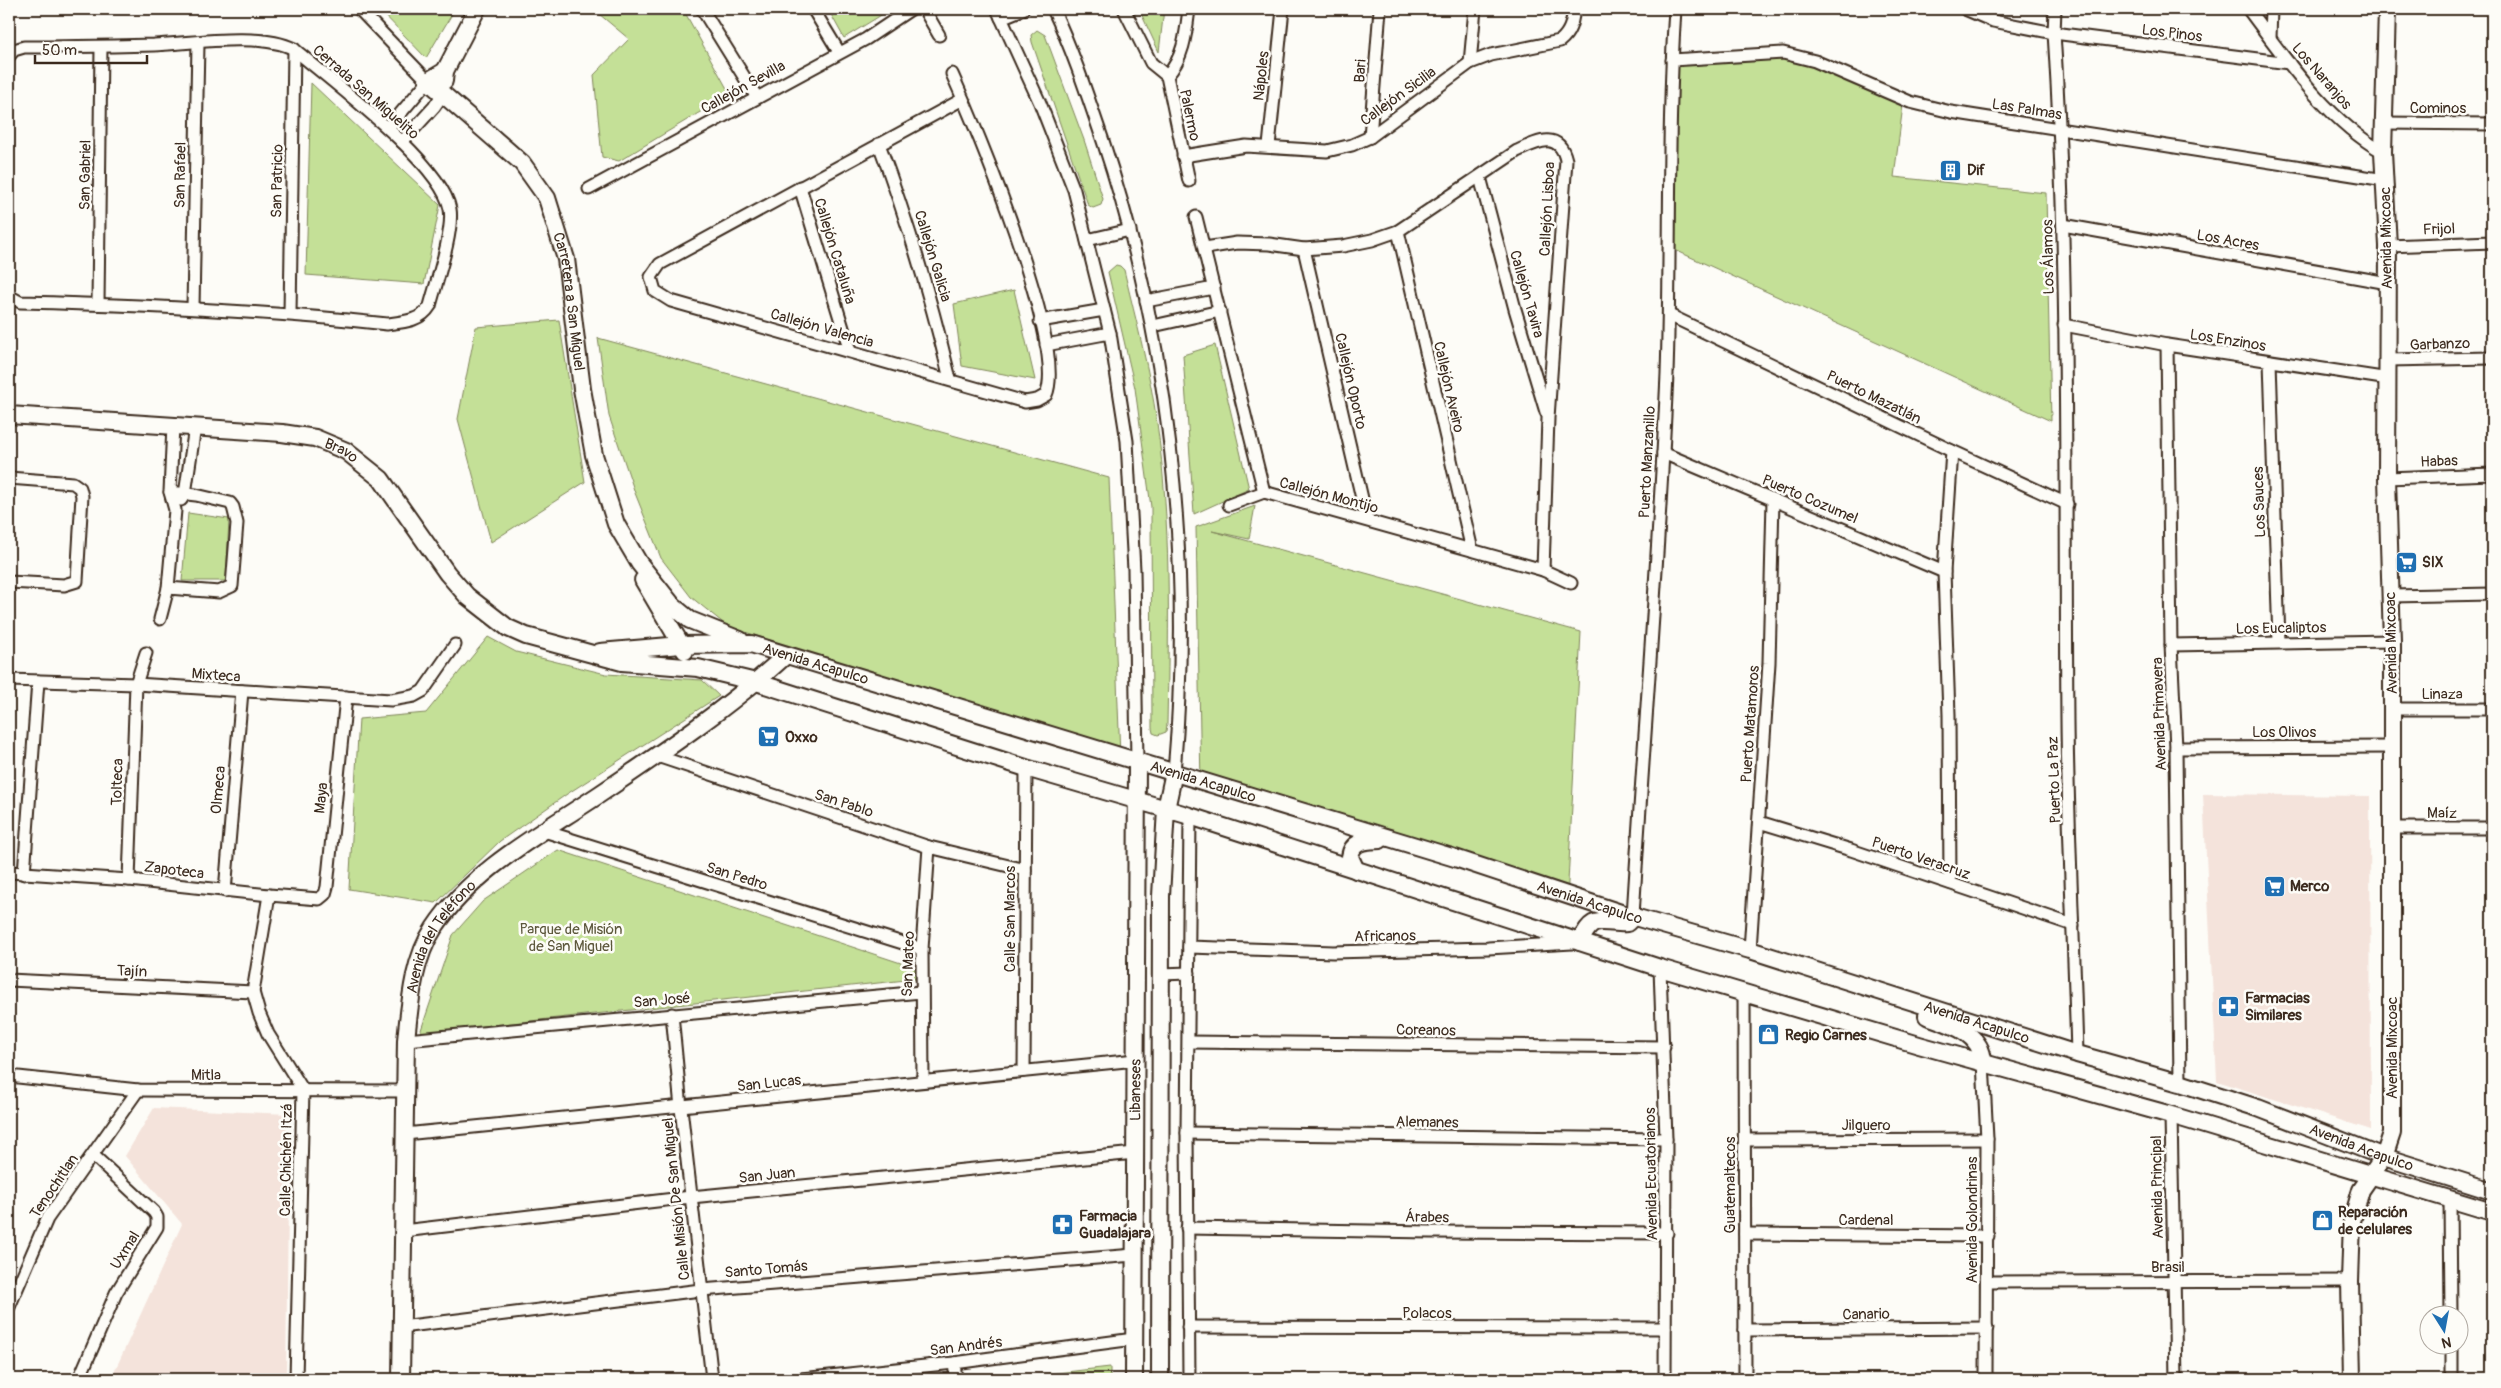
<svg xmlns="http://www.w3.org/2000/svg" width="2501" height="1388" font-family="Pangolin,sans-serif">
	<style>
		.built { fill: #f4e3db }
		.green { fill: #c4e097; stroke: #80855a }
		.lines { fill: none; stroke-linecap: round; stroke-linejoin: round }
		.street-casing { stroke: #3b2a1e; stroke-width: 15 }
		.secondary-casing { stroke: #3b2a1e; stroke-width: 20 }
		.street { stroke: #fdfcf7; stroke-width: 11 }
		.secondary { stroke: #fdfcf7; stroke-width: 16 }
		.labels { text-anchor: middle; stroke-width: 5; stroke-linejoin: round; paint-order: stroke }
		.street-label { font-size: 15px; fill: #3b2a1e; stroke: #fdfcf7 }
		.poi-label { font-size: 15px; font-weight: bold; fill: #3b2a1e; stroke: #fdfcf7; text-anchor: start }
		.park-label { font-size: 15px; fill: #5d583c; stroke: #fdfcf7 }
	</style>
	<rect width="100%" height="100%" fill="#fdfcf7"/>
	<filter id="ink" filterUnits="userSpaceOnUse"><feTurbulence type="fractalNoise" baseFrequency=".02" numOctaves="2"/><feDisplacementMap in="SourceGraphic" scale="10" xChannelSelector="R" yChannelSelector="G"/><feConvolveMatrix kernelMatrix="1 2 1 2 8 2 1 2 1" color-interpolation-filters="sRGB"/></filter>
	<g filter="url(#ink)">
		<g class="built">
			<polygon points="2203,794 2370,796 2371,1130 2217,1081"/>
			<polygon points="154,1108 289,1114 286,1379 111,1379 182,1224 125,1156"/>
		</g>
		<g class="green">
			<polygon points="379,9 455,9 426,58"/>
			<polygon points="593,9 683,9 730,94 619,161 602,157 594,75 629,39"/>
			<polygon points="828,9 891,9 844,38"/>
			<polygon points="1139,9 1164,9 1159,52"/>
			<polygon points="1037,30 1045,35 1084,140 1103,199 1101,205 1093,208 1088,205 1032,42 1031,35"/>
			<polygon points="1779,55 1812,64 1903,105 1894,177 2046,193 2051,421 1675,250 1675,69 1678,65"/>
			<polygon points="311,83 440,205 424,284 306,275"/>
			<path d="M 1116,265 L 1120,266 L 1124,270 C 1136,321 1150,372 1157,423 C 1171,522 1169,624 1167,724 L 1166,732 L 1158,735 L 1153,733 L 1152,728 L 1151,507 L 1135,388 L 1108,272 Z"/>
			<polygon points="1014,290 1035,380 962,366 954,304"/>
			<polygon points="559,320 585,482 491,542 458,419 476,327"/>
			<polygon points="598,338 1109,478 1120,756 727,626 691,597 661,558 635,493 609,416"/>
			<polygon points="1215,345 1249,489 1194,514 1183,355"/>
			<polygon points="1255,506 1249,539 1212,531 1581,632 1567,902 1201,785 1196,527"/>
			<polygon points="188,513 229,519 226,581 182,581"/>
			<polygon points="488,637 516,652 606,674 702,680 719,696 567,794 500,841 436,903 349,889 359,719 426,713"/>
			<polygon points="558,850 916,968 915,979 420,1033 453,935 483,901"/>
			<polygon points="1110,1367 1110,1379 1004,1379"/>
		</g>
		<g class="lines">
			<defs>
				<g id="street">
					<polyline points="359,9 428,81 388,128"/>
					<polyline points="702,9 756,96"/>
					<polyline points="813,9 839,52"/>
					<polyline points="924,9 939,35"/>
					<polyline points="997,9 1040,103 1074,190 1110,333 1127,441 1134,570 1137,762"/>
					<path d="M 1053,9 C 1073,51 1088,97 1103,141 C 1170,343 1193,559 1174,772"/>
					<polyline points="1124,9 1151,63 1167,76 1189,181"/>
					<polyline points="1965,9 1993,21 2054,33 2289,63"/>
					<path d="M 2055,9 L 2054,33 C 2069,262 2065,491 2067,721 C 2068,832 2074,943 2077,1054"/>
					<path d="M 2248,9 C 2287,61 2326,119 2383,152"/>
					<polyline points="1001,18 1023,9"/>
					<polyline points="2270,38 2271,9"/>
					<path d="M 9,56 L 14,50 L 24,47 C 67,47 111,46 154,45 C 192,43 260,32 294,49 C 332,82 441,162 450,209 C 454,231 436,283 430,306 C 421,321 404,322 387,324 C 265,311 143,305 20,302 L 9,296"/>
					<polyline points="1672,60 1783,53 1815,61 1910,102 1951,112 2385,180"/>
					<polyline points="1470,63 1475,9"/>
					<path d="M 952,74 C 976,127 1068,347 1046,395 L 1037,400 L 1025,402 L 671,301 L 655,291 L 651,277 L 660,264 L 963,99"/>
					<path d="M 1167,76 C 1184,57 1186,33 1189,9"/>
					<polyline points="2384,123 2492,124"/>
					<polyline points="1370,137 1380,9"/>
					<polyline points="402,142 434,107 443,94"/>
					<path d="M 879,144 C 908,222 931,299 950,379"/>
					<polyline points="1269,146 1283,9"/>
					<path d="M 1183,156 L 1246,146 L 1327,151 L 1352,145 L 1370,137 L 1470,63 L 1491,55 L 1560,41 C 1571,32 1572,22 1574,9"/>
					<polyline points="1480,177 1515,309 1546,412"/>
					<polyline points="800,187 850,351"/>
					<polyline points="589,189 866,39 911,9"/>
					<polyline points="1196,217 1264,492"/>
					<polyline points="2063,225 2388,283"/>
					<polyline points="1398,231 1472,550"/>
					<polyline points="1087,240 1130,230"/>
					<polyline points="2388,246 2492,242"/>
					<path d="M 1205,248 L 1237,243 L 1269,244 L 1304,249 L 1343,246 L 1372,240 L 1398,231 L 1517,151 C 1537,142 1559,130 1566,160 L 1548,418 L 1543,570"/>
					<polyline points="1304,249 1367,520"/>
					<polyline points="1146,301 1214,288"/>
					<polyline points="98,304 101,47"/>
					<polyline points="193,308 198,43"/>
					<polyline points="290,314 294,49"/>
					<polyline points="1669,315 1952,451 2067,504"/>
					<polyline points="1040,321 1104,310"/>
					<polyline points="2064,325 2167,345 2389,379"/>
					<polyline points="1153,326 1220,311"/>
					<polyline points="1046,345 1110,333"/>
					<polyline points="2167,345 2171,645 2176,748 2180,1083"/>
					<polyline points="2388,360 2492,358"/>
					<polyline points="2270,361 2279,642"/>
					<polyline points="1663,453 1944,572"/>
					<polyline points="9,478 73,483 80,488 82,496 77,581 64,585 9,582"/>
					<polyline points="2387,478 2492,474"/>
					<polyline points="1264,492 1543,570 1571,583"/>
					<polyline points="181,500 185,494 195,427"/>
					<polyline points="1229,505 1264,492"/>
					<polyline points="168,588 219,592 232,586 237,523 233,507 230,503 196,495 170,492"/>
					<polyline points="2391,596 2492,594"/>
					<polyline points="160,619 168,588 175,510 170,492 173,425"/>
					<polyline points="2171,645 2392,641"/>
					<polyline points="9,680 136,684 391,700 414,696 423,691 455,645"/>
					<polyline points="2392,709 2492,709"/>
					<polyline points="2176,748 2392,747"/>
					<polyline points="657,756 929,847 1025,870"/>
					<polyline points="1759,822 1851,850 2073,925"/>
					<polyline points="2392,828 2492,828"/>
					<polyline points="544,831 922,949"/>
					<polyline points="9,872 129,880 269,895 319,899 325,894 327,887 346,697"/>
					<polyline points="24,874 38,681"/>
					<polyline points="129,880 136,684 146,653"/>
					<polyline points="1950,883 1949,715 1944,572 1952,451"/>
					<polyline points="225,891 242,691"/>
					<polyline points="269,895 253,992 259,1013 268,1034 303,1090 296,1379"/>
					<path d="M 1633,916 C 1644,735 1659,555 1667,374 C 1671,252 1667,130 1675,9"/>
					<polyline points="1189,947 1333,952 1488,948 1572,943"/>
					<polyline points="1750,950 1769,663 1773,500"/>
					<polyline points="1660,968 1666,1139 1665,1379"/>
					<polyline points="1161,974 1189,973"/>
					<polyline points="9,980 253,992"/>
					<polyline points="1744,992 1745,1379"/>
					<polyline points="672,1014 681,1108 712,1379"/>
					<polyline points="406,1040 921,992"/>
					<polyline points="1189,1042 1664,1047"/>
					<polyline points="1983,1062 1987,1139 1986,1379"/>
					<polyline points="1024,1071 1026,768"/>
					<polyline points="9,1076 138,1090 404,1091"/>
					<polyline points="923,1081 922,949 929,847"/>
					<polyline points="2171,1115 2176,1379"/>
					<polyline points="1187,1133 1666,1139"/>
					<polyline points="405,1134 1136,1060"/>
					<polyline points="1745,1140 1987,1139"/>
					<polyline points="2450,1199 2451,1316"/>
					<polyline points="1187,1228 1431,1232 1667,1233"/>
					<polyline points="403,1231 691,1197 1135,1153"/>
					<polyline points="1745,1234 1988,1236"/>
					<polyline points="1987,1282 2350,1281"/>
					<polyline points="9,1307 47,1219 138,1090"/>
					<polyline points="401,1327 701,1290 1134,1255"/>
					<polyline points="1188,1327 1665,1328"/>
					<polyline points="1745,1330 1987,1328"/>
					<polyline points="2452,1346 2452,1379"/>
					<polyline points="954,1363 956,1379"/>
					<polyline points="79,1379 116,1293 157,1227 157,1217 154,1212 93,1155"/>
					<polyline points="801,1379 954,1363 1134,1339"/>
					<polyline points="1189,1379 1187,1133 1190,816"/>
				</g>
				<g id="secondary">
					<path id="s1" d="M 445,71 L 428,81 L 522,163 L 547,198 L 566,259 L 582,389 L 594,455 L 616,524 L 639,563 L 673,606 L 690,620 L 740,640"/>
					<polyline points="444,81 445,71 477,9"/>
					<path id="s2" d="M 9,415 L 282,433 L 315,438 L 346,451 L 381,479 L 447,573 L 467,596 L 508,628 L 526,636 L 622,662 L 698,668 L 756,682 L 1026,768 L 1190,816 L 1660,968 L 1919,1045 L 2171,1115 L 2492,1212"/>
					<polyline points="643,580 685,651"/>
					<path id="s3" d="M 600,652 L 681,645 L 751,644 L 1455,858 L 1624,914 L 1750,950 L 2077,1054 L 2180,1083 L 2258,1108 L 2384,1157 L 2492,1191"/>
					<path d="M 1356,870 L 1350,857 C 1352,840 1366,841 1380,840"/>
					<path d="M 1580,942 C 1594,912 1600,925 1627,923 L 1632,918"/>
					<path d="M 1927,1016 C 1950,1024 1982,1033 1983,1062"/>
					<path id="s4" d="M 401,1379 L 406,1040 C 410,1003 413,959 434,928 C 474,868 542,833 600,794 C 664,751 728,708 785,656"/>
					<path id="s5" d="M 1134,1379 L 1137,762"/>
					<polyline points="1160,1379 1161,896 1166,809 1174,772"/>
					<polyline points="2352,1379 2350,1281 2352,1221 2361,1190 2384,1157 2392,1133 2392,641 2387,478 2388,246 2383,152 2387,9"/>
				</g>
			</defs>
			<use href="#street" class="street-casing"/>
			<use href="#secondary" class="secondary-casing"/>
			<use href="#street" class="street"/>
			<use href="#secondary" class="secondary"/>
		</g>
	</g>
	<defs>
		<symbol id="building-square" viewBox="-11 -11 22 22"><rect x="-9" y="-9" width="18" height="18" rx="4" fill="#1f6fb2" stroke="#fdfcf7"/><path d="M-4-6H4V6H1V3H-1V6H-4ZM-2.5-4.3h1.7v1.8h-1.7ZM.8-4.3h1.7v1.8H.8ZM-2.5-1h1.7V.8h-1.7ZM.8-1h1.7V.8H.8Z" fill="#fff"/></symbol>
		<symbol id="supermarket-square" viewBox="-11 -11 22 22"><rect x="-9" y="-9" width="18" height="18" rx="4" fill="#1f6fb2" stroke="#fdfcf7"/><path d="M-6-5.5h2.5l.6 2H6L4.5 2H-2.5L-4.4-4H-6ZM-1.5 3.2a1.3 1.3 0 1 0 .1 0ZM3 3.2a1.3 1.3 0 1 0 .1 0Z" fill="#fff"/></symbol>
		<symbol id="pharmacy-square" viewBox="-11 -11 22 22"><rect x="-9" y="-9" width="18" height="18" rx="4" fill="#1f6fb2" stroke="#fdfcf7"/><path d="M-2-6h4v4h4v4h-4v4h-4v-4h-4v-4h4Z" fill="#fff"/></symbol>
		<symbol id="shop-square" viewBox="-11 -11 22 22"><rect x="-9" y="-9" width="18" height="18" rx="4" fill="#1f6fb2" stroke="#fdfcf7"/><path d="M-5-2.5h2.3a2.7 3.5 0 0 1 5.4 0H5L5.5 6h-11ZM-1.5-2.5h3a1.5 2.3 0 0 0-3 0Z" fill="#fff"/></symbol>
	</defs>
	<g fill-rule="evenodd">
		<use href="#building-square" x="1938" y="158" width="25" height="25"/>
		<use href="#supermarket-square" x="2394" y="550" width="25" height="25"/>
		<use href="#supermarket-square" x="756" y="724" width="25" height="25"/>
		<use href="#supermarket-square" x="2262" y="874" width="25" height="25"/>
		<use href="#pharmacy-square" x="2216" y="994" width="25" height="25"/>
		<use href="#shop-square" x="1756" y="1022" width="25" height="25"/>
		<use href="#shop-square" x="2310" y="1208" width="25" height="25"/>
		<use href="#pharmacy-square" x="1050" y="1212" width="25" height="25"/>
	</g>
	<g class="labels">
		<g class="street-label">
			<text transform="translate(2172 33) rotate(7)" y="5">Los Pinos</text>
			<text transform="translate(1360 71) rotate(-86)" y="5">Bari</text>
			<text transform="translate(1261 76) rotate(-84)" y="5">Nápoles</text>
			<text transform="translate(2322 76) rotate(49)" y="5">Los Naranjos</text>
			<text transform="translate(743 87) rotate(-29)" y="5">Callejón Sevilla</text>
			<text transform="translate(366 92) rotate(41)" y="5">Cerrada San Miguelito</text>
			<text transform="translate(1398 96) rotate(-36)" y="5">Callejón Sicilia</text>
			<text x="2438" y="113">Cominos</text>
			<text transform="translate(2027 109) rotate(9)" y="5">Las Palmas</text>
			<text transform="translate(1190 115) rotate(78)" y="5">Palermo</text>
			<text transform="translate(85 175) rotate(-89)" y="5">San Gabriel</text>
			<text transform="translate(180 175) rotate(-89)" y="5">San Rafael</text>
			<text transform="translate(277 181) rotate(-89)" y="5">San Patricio</text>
			<text transform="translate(1547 209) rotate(-87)" y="5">Callejón Lisboa</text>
			<text transform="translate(2439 229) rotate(-2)" y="5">Frijol</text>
			<text transform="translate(2386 238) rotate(-91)" y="5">Avenida Mixcoac</text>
			<text transform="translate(2228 240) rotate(10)" y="5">Los Acres</text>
			<text transform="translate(835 251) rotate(73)" y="5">Callejón Cataluña</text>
			<text transform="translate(933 256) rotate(73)" y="5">Callejón Galicia</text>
			<text transform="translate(2048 257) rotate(-91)" y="5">Los Álamos</text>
			<text transform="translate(1527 294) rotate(74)" y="5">Callejón Tavira</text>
			<text dy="5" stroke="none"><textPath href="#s1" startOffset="294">Carretera a San Miguel</textPath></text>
			<text transform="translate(822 328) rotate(16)" y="5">Callejón Valencia</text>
			<text transform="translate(2228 340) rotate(9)" y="5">Los Enzinos</text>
			<text transform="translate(2440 344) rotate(-2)" y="5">Garbanzo</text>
			<text transform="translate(1351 381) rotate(77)" y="5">Callejón Oporto</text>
			<text transform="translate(1449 387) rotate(77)" y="5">Callejón Aveiro</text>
			<text transform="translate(1874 397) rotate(26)" y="5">Puerto Mazatlán</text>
			<text dy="5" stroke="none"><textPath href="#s2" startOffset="336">Bravo</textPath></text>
			<text transform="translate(2439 461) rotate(-2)" y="5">Habas</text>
			<text transform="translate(1647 462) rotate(-87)" y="5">Puerto Manzanillo</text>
			<text transform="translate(1329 495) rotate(15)" y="5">Callejón Montijo</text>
			<text transform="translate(1810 499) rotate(23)" y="5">Puerto Cozumel</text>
			<text transform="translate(2259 502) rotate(-92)" y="5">Los Sauces</text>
			<text transform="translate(2281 628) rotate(-1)" y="5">Los Eucaliptos</text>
			<text transform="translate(2391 643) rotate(-91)" y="5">Avenida Mixcoac</text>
			<text dy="5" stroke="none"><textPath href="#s3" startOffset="219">Avenida Acapulco</textPath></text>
			<text transform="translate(216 675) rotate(4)" y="5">Mixteca</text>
			<text x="2442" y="699">Linaza</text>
			<text transform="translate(2159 714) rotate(-92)" y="5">Avenida Primavera</text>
			<text transform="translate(1750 724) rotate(-86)" y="5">Puerto Matamoros</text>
			<text x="2284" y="737">Los Olivos</text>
			<text transform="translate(2054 780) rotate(-92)" y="5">Puerto La Paz</text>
			<text transform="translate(117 782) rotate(-88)" y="5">Tolteca</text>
			<text dy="5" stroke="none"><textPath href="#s3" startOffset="624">Avenida Acapulco</textPath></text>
			<text transform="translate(218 790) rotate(-85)" y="5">Olmeca</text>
			<text transform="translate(321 798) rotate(-84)" y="5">Maya</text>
			<text transform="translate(844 803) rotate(18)" y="5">San Pablo</text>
			<text x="2442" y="818">Maíz</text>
			<text transform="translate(1921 858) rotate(19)" y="5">Puerto Veracruz</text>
			<text transform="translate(174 870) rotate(7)" y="5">Zapoteca</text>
			<text transform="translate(737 876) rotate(17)" y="5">San Pedro</text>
			<text dy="5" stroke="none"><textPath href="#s3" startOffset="1029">Avenida Acapulco</textPath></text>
			<text transform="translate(1010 919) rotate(-90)" y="5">Calle San Marcos</text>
			<text transform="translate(1385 936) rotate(-1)" y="5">Africanos</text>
			<text dy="5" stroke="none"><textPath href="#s4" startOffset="451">Avenida del Teléfono</textPath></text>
			<text transform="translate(908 964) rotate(-88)" y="5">San Mateo</text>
			<text transform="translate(132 971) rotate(3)" y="5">Tajín</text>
			<text transform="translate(662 1000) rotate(-5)" y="5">San José</text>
			<text dy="5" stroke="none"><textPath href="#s3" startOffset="1434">Avenida Acapulco</textPath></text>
			<text transform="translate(1426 1030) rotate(1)" y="5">Coreanos</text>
			<text transform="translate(2392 1048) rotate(-90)" y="5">Avenida Mixcoac</text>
			<text x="206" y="1080">Mitla</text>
			<text transform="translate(769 1083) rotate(-6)" y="5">San Lucas</text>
			<text dy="5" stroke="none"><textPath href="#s5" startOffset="289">Libaneses</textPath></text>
			<text transform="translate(1427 1122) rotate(1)" y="5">Alemanes</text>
			<text x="1866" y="1130">Jilguero</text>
			<text dy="5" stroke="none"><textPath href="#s3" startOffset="1839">Avenida Acapulco</textPath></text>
			<text transform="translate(286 1160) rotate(-89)" y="5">Calle Chichén Itzá</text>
			<text transform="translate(1651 1174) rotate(-91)" y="5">Avenida Ecuatorianos</text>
			<text transform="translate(767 1175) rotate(-6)" y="5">San Juan</text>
			<text transform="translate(1730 1185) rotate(-90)" y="5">Guatemaltecos</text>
			<text transform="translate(54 1186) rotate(-56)" y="5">Tenochitlan</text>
			<text transform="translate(2157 1187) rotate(-91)" y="5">Avenida Principal</text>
			<text transform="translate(676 1199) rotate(-96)" y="5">Calle Misión De San Miguel</text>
			<text transform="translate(1427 1217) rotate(1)" y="5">Árabes</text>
			<text x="1866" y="1225">Cardenal</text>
			<text transform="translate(1972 1220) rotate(-90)" y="5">Avenida Golondrinas</text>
			<text transform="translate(125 1250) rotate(-58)" y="5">Uxmal</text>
			<text x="2168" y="1272">Brasil</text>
			<text transform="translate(766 1269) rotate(-5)" y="5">Santo Tomás</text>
			<text x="1427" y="1318">Polacos</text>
			<text transform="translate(1866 1314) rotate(-1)" y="5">Canario</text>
			<text transform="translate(966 1346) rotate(-7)" y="5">San Andrés</text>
		</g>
		<g class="poi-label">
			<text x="1967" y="175">Dif</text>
			<text x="2422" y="567">SIX</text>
			<text x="785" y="742">Oxxo</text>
			<text x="2290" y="891">Merco</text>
			<text x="2245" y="1003">Farmacias<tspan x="2245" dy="17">Similares</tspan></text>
			<text x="1785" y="1040">Regio Carnes</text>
			<text x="2338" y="1217">Reparación<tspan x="2338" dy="17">de celulares</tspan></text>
			<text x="1079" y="1221">Farmacia<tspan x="1079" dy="17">Guadalajara</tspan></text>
		</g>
		<g class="park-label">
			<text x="571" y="934">Parque de Misión<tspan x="571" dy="17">de San Miguel</tspan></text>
		</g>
	</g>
	<rect width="2501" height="1388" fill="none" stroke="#fdfcf7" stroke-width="30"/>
	<rect x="15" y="15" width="2471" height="1358" fill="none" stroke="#3b2a1e" stroke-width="2" filter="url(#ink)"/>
	<g transform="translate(2444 1330) rotate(169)"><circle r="24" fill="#fdfcf7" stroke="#afa8a0"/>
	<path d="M0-4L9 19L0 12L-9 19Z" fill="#1f6fb2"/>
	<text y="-8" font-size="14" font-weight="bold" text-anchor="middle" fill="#3b2a1e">N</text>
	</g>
	<path d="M35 55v8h112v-8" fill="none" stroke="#3b2a1e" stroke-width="2.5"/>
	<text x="42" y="55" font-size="15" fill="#3b2a1e" stroke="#fdfcf7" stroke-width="4" paint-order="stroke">50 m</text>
</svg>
